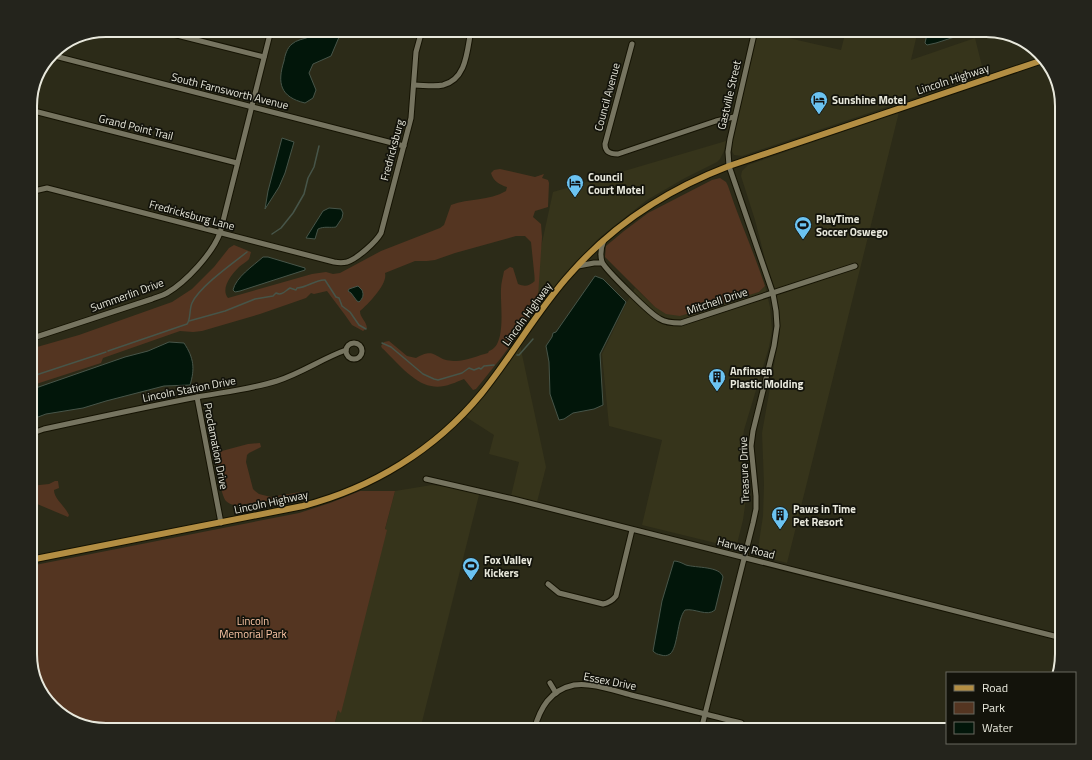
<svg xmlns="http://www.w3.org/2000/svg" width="1092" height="760" font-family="'Titillium Web',sans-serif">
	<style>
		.built { fill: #36341b }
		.green { fill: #543521 }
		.water { fill: #02160a; stroke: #475549 }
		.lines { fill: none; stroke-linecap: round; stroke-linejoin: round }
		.stream { stroke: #475549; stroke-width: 1.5 }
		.minor-casing { stroke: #151303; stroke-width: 7 }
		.major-casing { stroke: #151303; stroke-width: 8 }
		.minor { stroke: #767460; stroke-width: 5 }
		.major { stroke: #b38e43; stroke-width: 6 }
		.labels { text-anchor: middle; stroke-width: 3.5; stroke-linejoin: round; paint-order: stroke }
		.street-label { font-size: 11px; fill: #e8e8dc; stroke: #13130b }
		.poi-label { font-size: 11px; font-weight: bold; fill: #e8e8dc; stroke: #13130b; text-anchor: start }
		.park-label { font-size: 11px; fill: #fcc6a6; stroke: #13130b }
		.rim { fill: none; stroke: #e8e8dc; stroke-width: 2 }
	</style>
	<rect width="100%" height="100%" fill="#2c2b18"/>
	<g class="built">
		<polygon points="846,30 918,30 911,60 975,38 984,74 742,156 734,155 732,151 733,139 758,31 841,50"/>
		<polygon points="899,112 787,563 757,555 763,516 764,484 762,433 777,348 780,332 780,318 778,303 773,284 765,259 755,220 741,176 742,171 748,165"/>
		<polygon points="726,141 724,151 720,159 717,162 685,178 647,200 598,239 557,284 534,314 530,298 553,192"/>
		<polygon points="765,286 770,307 772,330 769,347 744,430 742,445 742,467 746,499 743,520 736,548 642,525 662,440 609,426 602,354 627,302 635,288 655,307 759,292"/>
		<polygon points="520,345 546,467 537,502 511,496 519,462 489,454 494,435 466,417 486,394"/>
		<polygon points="432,485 480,491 420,730 333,730 395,491"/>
	</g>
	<g class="green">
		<path d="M 500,169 L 535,177 L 544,174 L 542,178 L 548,180 L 549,183 L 548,207 L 535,211 L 533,217 L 541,224 L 542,237 L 538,297 C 528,327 496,364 476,389 L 473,390 L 464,379 C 454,383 442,389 431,386 C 413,383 395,360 382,348 L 381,346 L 384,342 L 389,341 L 407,356 L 416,358 C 437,346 434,361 454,361 C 464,362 479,355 488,353 L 489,351 C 507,346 500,304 501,289 C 501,283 503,277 504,271 L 510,267 L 513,268 L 518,284 C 525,287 529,286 535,281 L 531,242 L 525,236 L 516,236 L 455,253 L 435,260 L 427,261 L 415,261 L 385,273 C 388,284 368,304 360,311 C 360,318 366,320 367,328 L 363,331 L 352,325 L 345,315 L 327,291 L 314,294 L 311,293 L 306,298 L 260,314 L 202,331 L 193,332 L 180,331 L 103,358 L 101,363 L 30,386 L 30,349 L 79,335 L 172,302 L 192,289 L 214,267 L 229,248 L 234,245 L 251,252 C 250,255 250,257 249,259 C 247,262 242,264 239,267 C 232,274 220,288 228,298 L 312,274 L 326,272 L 333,274 L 340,273 L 381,251 L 440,228 L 444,225 L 451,205 C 469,198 489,201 506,191 L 507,187 C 500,185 493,181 491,173 L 494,170 Z"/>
		<path d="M 720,178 L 726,182 L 728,186 C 739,220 754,252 765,286 L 759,292 L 680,316 L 666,314 L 655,307 L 605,257 L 606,246 L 624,231 L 648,213 L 712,180 Z"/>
		<path d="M 260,443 L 261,447 L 249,453 L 247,455 L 246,462 L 253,489 L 255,491 L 259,494 L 271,497 L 300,492 L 300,496 L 238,505 C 234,505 230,505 226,501 C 221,496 216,462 216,454 L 218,452 L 248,444 Z"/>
		<path d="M 55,481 L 58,481 L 59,488 L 54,490 C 54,499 65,506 69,515 L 68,517 L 30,501 L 30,486 L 49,484 Z"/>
		<polygon points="360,491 395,491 385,529 387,530 341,713 338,710 333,730 106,730 63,717 40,692 30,659 30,566 299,513 330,503"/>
	</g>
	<g class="water">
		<path d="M 319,30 L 342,30 L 331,56 L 313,64 L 309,73 L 316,90 L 313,98 L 305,103 C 280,97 277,83 284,61 C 285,55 287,48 292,44 C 296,40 304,39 309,37 C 312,35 316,32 319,30 Z"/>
		<polygon points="928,30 976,30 936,43 927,45 925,43"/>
		<polygon points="282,138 294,142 285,173 279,187 265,209 268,191"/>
		<path d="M 329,208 L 341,209 L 343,213 L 342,218 L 336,227 C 330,228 324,226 318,229 L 315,239 L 306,238 L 323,211 Z"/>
		<path d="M 263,257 L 268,257 L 305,268 L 305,270 L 240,291 L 235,292 L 233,290 C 236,277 253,266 263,257 Z"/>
		<polygon points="595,276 603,279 626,302 600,354 603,405 594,409 573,413 564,419 559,420 550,394 549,362 546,346 552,337 553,333 556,332"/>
		<path d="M 358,286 L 362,290 C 364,295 363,298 359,302 L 357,301 L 351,293 L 348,291 L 349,289 Z"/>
		<path d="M 169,342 L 184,343 C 194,358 195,369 190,385 L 164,386 L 106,401 L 83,408 L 46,414 L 30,420 L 30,390 L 125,357 L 148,351 Z"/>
		<path d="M 674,561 C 678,561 682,563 686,565 C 696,568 720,566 723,577 L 715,610 C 707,617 695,608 685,610 C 677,619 678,648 670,654 C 667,656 664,656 661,655 C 657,654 656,654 653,651 L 662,601 Z"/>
	</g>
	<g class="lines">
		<g class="stream">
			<polyline points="272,234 281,228 293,213 304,194 308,178 314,167 319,146"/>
			<path d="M 189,321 L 225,311 L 255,299 L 273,296 L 276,293 C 282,296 285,291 290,288 L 296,290 L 297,288 C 307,288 316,279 325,280 L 336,297 L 339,298 L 342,306 L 350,312 L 359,325 L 366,329"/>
			<polyline points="382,343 391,347 423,374 434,379 438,380 462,373 469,368 474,370 479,368 481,369 484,366 494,365"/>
			<path d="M 108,351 L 187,324 C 191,319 189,310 192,303 C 199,287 233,263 247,252"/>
			<polyline points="517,355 519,355 533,339"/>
			<polyline points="30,377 106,352"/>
		</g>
		<defs>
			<g id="minor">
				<polyline points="157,30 264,57"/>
				<path d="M 632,44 L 605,144 C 605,152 610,154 618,154 L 716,121 L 734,117"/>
				<polyline points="51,55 404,146"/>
				<path d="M 414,85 C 423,85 434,87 443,85 C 467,79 467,50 471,30"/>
				<polyline points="30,110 237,163"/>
				<path d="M 30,195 L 34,191 L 47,188 L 334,262 C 339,263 343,263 347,262 C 357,259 376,242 381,233 L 411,118 L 416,52 L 422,30"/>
				<path d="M 604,240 C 601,247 600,255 602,262 C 605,269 651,315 660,319 C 666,323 674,323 681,323 L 855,266"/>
				<polyline points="578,266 594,263 602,263"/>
				<path d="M 30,339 L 152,299 C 157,297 162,296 167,293 C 186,282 212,254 220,233 L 271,30"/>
				<circle cx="354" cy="351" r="8"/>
				<polyline points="197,397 221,523"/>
				<path d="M 30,434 L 44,429 C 95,418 146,407 197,397 C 224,392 251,389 277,381 C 302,373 323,358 346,350"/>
				<polyline points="426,479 513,499 1062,638"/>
				<path d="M 548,584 L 559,593 L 603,604 C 609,603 612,601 616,596 L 632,530"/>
				<polyline points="550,683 556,693"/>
				<path d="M 534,730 C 540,708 550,690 574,685 C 591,682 615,691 631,695 C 668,704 704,714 741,723"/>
				<polyline points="701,730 753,523 756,509 756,496 751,446 753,431 774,346 777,326 776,311 773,294 729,166 728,152 730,139 755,30"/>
			</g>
			<path id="major" d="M 30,560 L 303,506 C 372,488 435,450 481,394 C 513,355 537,310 571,273 C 614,224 669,189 729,166 L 1043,60"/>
		</defs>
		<use href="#minor" class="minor-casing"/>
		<use href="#major" class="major-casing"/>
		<use href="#minor" class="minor"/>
		<use href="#major" class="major"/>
	</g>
	<defs>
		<symbol id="hotel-pin" viewBox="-11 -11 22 30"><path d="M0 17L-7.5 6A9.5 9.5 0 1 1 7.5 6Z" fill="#6bc3f2" stroke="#13130b"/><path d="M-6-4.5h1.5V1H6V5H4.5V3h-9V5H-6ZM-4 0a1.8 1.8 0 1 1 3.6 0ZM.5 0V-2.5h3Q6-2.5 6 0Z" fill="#111"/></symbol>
		<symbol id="stadium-pin" viewBox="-11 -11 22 30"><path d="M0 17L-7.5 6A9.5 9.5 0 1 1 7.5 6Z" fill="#6bc3f2" stroke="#13130b"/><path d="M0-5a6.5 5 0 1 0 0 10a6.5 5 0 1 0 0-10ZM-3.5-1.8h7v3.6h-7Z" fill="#111"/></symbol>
		<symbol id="building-pin" viewBox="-11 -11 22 30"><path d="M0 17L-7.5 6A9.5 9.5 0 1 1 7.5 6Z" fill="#6bc3f2" stroke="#13130b"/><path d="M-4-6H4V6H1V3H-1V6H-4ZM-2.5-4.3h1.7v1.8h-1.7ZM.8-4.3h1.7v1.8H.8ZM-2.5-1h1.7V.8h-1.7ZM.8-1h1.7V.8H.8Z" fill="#111"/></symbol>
	</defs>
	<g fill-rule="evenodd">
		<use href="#hotel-pin" x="809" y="90" width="20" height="27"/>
		<use href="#hotel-pin" x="565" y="173" width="20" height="27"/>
		<use href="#stadium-pin" x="793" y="215" width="20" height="27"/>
		<use href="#building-pin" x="707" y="367" width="20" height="27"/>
		<use href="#building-pin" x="770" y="505" width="20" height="27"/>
		<use href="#stadium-pin" x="461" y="556" width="20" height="27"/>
	</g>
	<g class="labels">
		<g class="street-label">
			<text transform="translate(953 79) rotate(-18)" y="4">Lincoln Highway</text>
			<text transform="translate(230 91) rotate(14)" y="4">South Farnsworth Avenue</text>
			<text transform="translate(729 95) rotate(-77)" y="4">Gastville Street</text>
			<text transform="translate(607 97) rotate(-75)" y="4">Council Avenue</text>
			<text transform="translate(136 127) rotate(14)" y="4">Grand Point Trail</text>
			<text transform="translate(392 150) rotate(-75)" y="4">Fredricksburg</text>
			<text transform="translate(192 215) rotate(15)" y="4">Fredricksburg Lane</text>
			<text transform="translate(127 295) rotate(-20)" y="4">Summerlin Drive</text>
			<text transform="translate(717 301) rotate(-18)" y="4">Mitchell Drive</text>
			<text transform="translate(527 314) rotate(-54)" y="4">Lincoln Highway</text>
			<text transform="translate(189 389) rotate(-11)" y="4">Lincoln Station Drive</text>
			<text transform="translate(216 446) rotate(79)" y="4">Proclamation Drive</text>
			<text transform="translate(744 470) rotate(-92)" y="4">Treasure Drive</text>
			<text transform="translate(271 502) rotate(-12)" y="4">Lincoln Highway</text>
			<text transform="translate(746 548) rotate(14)" y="4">Harvey Road</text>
			<text transform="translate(610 681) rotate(11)" y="4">Essex Drive</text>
		</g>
		<g class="poi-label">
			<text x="832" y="104">Sunshine Motel</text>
			<text x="588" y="181">Council<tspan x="588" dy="13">Court Motel</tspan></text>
			<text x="816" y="223">PlayTime<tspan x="816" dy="13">Soccer Oswego</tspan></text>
			<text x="730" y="375">Anfinsen<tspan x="730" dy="13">Plastic Molding</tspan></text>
			<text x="793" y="513">Paws in Time<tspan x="793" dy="13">Pet Resort</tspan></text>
			<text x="484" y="564">Fox Valley<tspan x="484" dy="13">Kickers</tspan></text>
		</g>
		<g class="park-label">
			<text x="253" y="625">Lincoln<tspan x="253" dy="13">Memorial Park</tspan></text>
		</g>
	</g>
	<path d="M0 0H1092V760H0ZM106 37H986A69 69 0 0 1 1055 106V654A69 69 0 0 1 986 723H106A69 69 0 0 1 37 654V106A69 69 0 0 1 106 37Z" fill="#24241c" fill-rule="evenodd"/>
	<path class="rim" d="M106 37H986A69 69 0 0 1 1055 106V654A69 69 0 0 1 986 723H106A69 69 0 0 1 37 654V106A69 69 0 0 1 106 37Z"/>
	<rect x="946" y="672" width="130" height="72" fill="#13130b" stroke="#68685f"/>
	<rect x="954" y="685" width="20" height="6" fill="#b38e43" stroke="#68685f"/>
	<text x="982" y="692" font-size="12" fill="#e8e8dc">Road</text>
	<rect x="954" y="702" width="20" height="12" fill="#543521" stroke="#68685f"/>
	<text x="982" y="712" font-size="12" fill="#e8e8dc">Park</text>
	<rect x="954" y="722" width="20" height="12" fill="#02160a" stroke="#68685f"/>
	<text x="982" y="732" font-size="12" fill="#e8e8dc">Water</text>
</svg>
